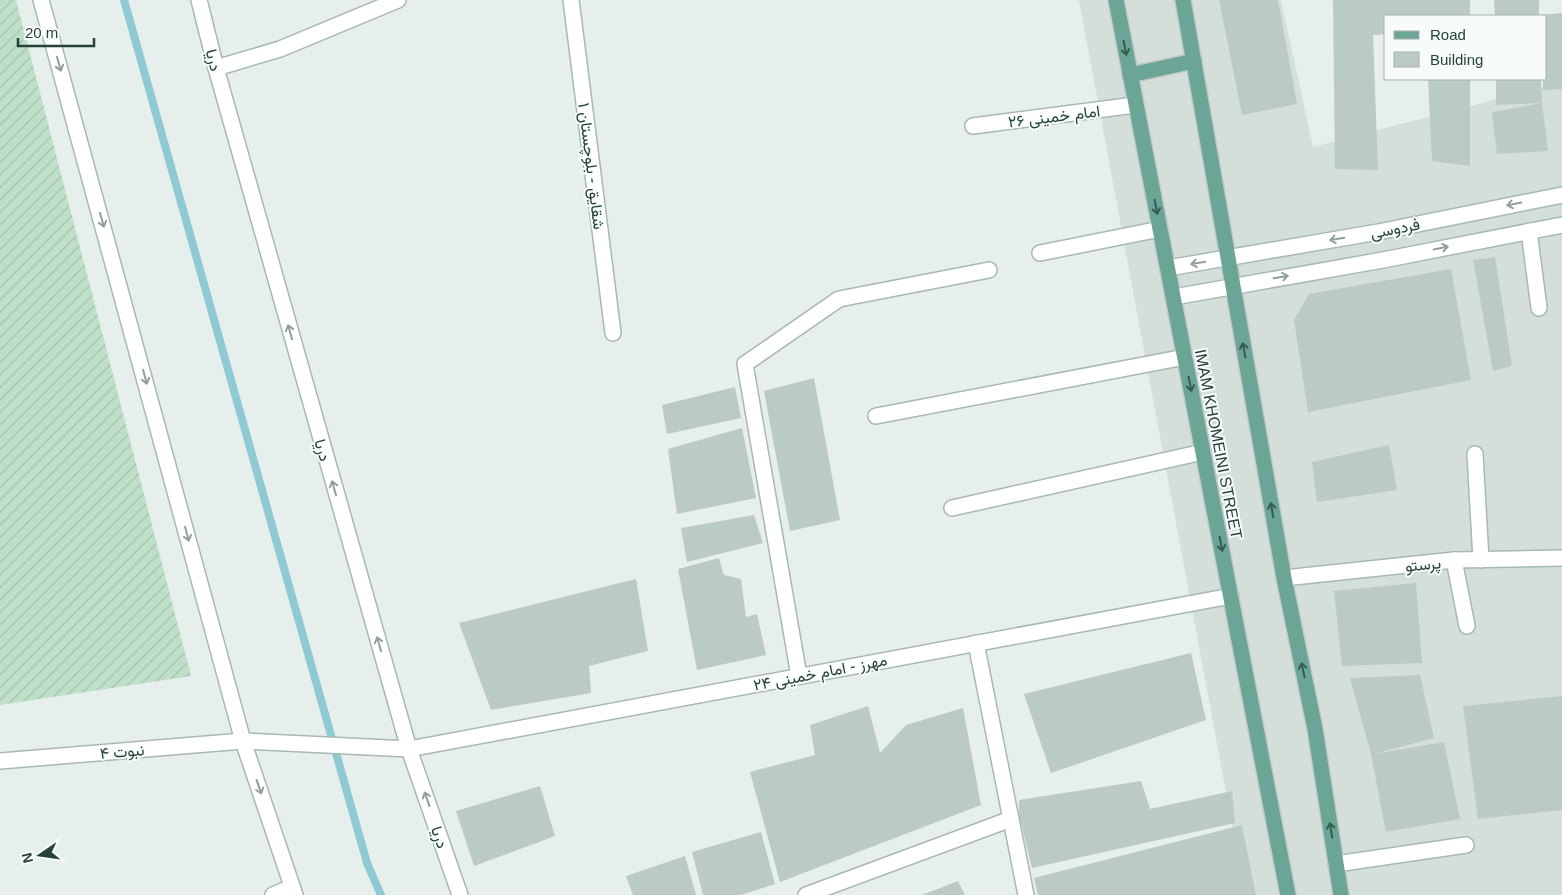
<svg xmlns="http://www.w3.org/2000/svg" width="1562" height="895" font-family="Helvetica,Vazirmatn,sans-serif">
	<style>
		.built { fill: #d4dfda }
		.garden { fill: url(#garden-furrows) }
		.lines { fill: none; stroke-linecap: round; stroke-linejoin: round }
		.stream { stroke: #8ec9d4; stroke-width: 8 }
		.building { fill: #bbcac4 }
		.minor-casing { stroke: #a8b8b2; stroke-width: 18 }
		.tertiary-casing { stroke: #a8b8b2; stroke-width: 18 }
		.primary-casing { stroke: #c2cac8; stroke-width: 18 }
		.minor { stroke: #fff; stroke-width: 15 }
		.tertiary { stroke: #fff; stroke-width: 15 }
		.primary { stroke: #6aa596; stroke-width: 15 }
		.oneway { stroke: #365b51 }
		.oneway2 { stroke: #92a09c }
		.labels { text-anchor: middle; stroke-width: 4; stroke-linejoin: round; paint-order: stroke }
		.street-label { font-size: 16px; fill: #24423a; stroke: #f7fbf9 }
	</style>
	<defs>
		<pattern id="garden-furrows" width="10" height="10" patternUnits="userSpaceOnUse" patternTransform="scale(1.25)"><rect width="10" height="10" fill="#bfe0c8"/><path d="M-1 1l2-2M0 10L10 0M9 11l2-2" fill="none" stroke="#a4c1ad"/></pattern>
	</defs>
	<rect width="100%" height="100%" fill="#e6efeb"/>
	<polygon class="built" points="1079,0 1281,0 1313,147 1562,82 1562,895 1245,895"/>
	<polygon class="garden" points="0,0 16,0 191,676 0,705"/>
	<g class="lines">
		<polyline class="stream" points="124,0 367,863 381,895"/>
	</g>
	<g class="building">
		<polygon points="1219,0 1278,0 1297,104 1242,115"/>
		<polygon points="1333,0 1470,0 1470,16 1386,16 1386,34 1373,35 1378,170 1335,169"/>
		<polygon points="1494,0 1539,0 1539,16 1495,16"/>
		<polygon points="1562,13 1562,89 1543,90 1543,79 1546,79 1546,16 1540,15"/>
		<polygon points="1428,79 1470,79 1470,166 1432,161"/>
		<polygon points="1496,79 1541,79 1542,103 1496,105"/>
		<polygon points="1542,103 1548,151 1497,154 1492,112"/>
		<polygon points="1495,257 1512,366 1493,371 1473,260"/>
		<polygon points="1451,269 1471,380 1308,412 1294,320 1309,294"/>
		<polygon points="814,378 840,520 790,531 764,391"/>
		<polygon points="735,387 741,418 667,434 662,405"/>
		<polygon points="742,428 756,498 677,514 668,449"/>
		<polygon points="1389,445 1397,490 1317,502 1312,462"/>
		<polygon points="754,515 763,543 687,562 681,528"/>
		<polygon points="719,558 724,575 741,579 746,617 757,614 766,655 697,670 678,569"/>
		<polygon points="636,579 648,651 589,666 591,693 491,710 459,623"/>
		<polygon points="1416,583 1422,663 1342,666 1334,591"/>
		<polygon points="1191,653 1206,720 1051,773 1024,694"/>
		<polygon points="1420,675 1434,738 1374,754 1444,742 1460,819 1386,832 1371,754 1350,678"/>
		<polygon points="1562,696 1562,810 1478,819 1463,706"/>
		<polygon points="868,706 880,753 906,725 963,708 981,805 780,882 750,772 815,755 810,725"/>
		<polygon points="1141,781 1150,809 1232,791 1235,823 1032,868 1019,815 1019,800"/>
		<polygon points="540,786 555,836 474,866 456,811"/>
		<polygon points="1242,825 1256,895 1038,895 1034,878"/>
		<polygon points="761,832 775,884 741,895 703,895 692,852"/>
		<polygon points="685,856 696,895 633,895 626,876"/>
		<polygon points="958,881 965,895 922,895"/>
	</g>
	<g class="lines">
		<defs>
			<g id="minor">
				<polyline points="571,0 613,333"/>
				<polyline points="216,68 280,49 398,0"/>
				<polyline points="973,126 1135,105"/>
				<polyline points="1529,231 1539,308"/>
				<polyline points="1040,253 1160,229"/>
				<polyline points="876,416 1185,357"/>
				<polyline points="1475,454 1481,560"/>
				<polyline points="952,508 1203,452"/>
				<polyline points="1454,560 1467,626"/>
				<polyline points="1284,578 1454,560 1562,558"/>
				<polyline points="976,643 1026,895"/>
				<polyline points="799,676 745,364 839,299 989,270"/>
				<polyline points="0,761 243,741 409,749 1231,596"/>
				<polyline points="1336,864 1466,845"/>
				<polyline points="273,895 292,887"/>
				<polyline points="806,895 1011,819"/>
			</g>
			<g id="tertiary">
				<polyline points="41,0 243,741 295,895"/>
				<polyline points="199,0 216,68 409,749 460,895"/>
				<polyline points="1168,268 1378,232 1562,195"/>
				<polyline points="1174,297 1383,260 1562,225"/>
			</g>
			<g id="primary">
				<polyline points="1116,0 1288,895"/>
				<polyline points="1183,0 1284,578 1315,729 1341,895"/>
				<polyline points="1130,75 1194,61"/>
			</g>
		</defs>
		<use href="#minor" class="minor-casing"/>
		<use href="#tertiary" class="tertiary-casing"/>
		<use href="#primary" class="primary-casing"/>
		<use href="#minor" class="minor"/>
		<use href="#tertiary" class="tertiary"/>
		<use href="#primary" class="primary"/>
	</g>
	<defs><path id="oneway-shaft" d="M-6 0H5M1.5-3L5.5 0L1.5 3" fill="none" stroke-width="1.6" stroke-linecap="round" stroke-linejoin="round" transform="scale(1.25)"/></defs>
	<g class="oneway">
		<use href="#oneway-shaft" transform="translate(1125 48) rotate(79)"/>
		<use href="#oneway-shaft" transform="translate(1156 207) rotate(79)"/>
		<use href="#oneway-shaft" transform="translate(1244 350) rotate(-100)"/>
		<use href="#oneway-shaft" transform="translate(1190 384) rotate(79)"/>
		<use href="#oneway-shaft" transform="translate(1272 510) rotate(-100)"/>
		<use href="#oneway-shaft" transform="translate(1221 544) rotate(79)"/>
		<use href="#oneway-shaft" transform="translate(1303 670) rotate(-102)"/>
		<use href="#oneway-shaft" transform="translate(1331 830) rotate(-99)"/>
	</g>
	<g class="oneway2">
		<use href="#oneway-shaft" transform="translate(59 64) rotate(74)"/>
		<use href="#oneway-shaft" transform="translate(1514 204) rotate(169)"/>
		<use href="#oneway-shaft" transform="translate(102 220) rotate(74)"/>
		<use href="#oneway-shaft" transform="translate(1337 239) rotate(170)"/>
		<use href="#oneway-shaft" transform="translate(1441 248) rotate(-11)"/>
		<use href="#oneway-shaft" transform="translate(1198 263) rotate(170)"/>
		<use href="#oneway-shaft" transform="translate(1281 277) rotate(-10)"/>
		<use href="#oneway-shaft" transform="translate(290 332) rotate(-106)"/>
		<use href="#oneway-shaft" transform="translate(145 377) rotate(75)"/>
		<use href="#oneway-shaft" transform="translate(334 488) rotate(-106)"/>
		<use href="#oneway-shaft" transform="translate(187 534) rotate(75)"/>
		<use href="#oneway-shaft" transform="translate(379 644) rotate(-106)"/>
		<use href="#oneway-shaft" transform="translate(259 787) rotate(71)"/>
		<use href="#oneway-shaft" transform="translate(427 799) rotate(-109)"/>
	</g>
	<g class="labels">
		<g class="street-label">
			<text transform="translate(214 60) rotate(76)" y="6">دریا</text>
			<text transform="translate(1054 116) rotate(-7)" y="6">امام خمینی ۲۶</text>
			<text transform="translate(592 166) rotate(83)" y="6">شقایق - بلوچستان ۱</text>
			<text transform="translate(1395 228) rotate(-11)" y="6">فردوسی</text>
			<text transform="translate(1219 444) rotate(79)" y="6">IMAM KHOMEINI STREET</text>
			<text transform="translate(323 450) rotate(74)" y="6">دریا</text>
			<text transform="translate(1423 564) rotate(-6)" y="6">پرستو</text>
			<text transform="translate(820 672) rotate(-11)" y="6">مهرز - امام خمینی ۲۴</text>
			<text transform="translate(122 751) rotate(-5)" y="6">نبوت ۴</text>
			<text transform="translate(440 837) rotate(71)" y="6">دریا</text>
		</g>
	</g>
	<rect x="1384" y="15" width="162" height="65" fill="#f7fbf9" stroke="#a3b1ad"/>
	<rect x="1394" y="31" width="25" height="8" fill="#6aa596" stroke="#a3b1ad"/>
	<text x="1430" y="40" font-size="15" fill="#24423a">Road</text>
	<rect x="1394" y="52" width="25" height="15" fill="#bbcac4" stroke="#a3b1ad"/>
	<text x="1430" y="65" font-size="15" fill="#24423a">Building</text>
	<g transform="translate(40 855) rotate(257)" stroke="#f7fbf9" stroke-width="4" paint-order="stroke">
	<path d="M0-4L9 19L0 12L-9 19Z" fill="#24423a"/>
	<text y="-8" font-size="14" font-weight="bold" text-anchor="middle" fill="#24423a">N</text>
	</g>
	<path d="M18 38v8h76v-8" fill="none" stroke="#24423a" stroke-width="2.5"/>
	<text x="25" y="38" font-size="15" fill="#24423a" stroke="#f7fbf9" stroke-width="4" paint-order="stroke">20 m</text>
</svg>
